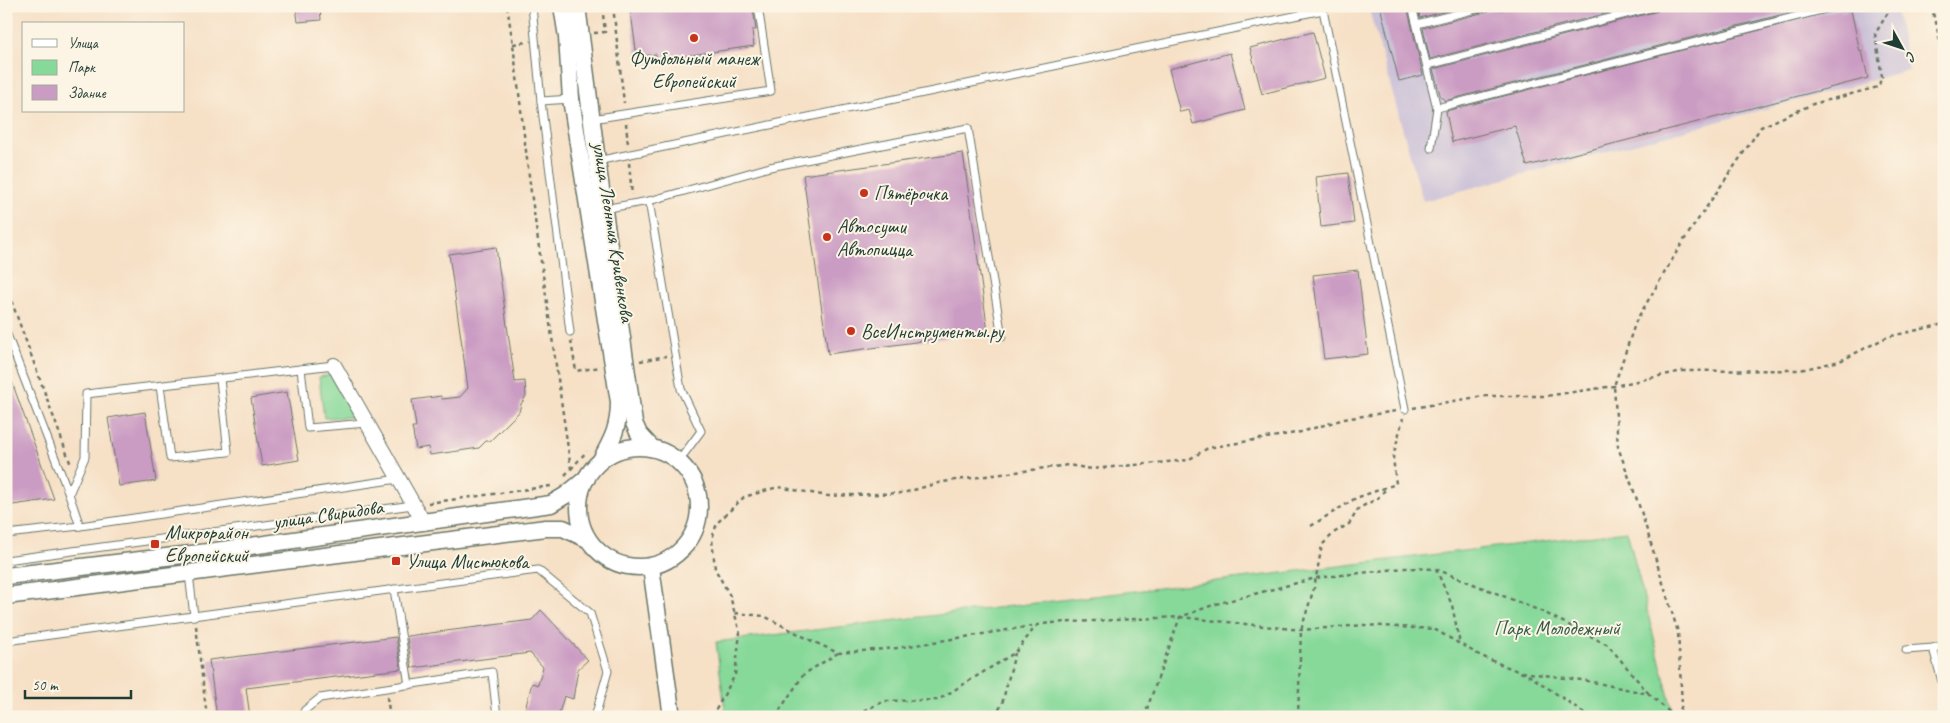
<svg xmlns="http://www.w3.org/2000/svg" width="1950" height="723" font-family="Caveat,sans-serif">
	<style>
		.industrial { fill: #c9bfd7 }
		.green { fill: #87d99a; stroke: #538b67 }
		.building { fill: #ca9bc3 }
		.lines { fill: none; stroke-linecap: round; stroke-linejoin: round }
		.service-casing { stroke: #6a7667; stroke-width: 9 }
		.minor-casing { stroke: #6a7667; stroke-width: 16 }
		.tertiary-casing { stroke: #6a7667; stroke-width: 19 }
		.path { stroke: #6a7667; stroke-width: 2.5; stroke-dasharray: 4 4; stroke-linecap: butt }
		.service { stroke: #fff; stroke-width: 7 }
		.minor { stroke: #fff; stroke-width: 14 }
		.tertiary { stroke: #fff; stroke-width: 16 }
		.poi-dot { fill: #c8321e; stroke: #fcf5e5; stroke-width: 2 }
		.labels { text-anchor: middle; stroke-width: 4; stroke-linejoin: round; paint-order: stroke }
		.poi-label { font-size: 20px; fill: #1f3d34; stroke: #fcf5e5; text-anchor: start }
		.street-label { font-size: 20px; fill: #1f3d34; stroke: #fcf5e5 }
		.park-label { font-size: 20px; fill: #345c48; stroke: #fcf5e5 }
	</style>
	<rect width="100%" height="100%" fill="#fcf5e5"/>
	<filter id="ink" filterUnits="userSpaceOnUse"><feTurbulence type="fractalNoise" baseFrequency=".02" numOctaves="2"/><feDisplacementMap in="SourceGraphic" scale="10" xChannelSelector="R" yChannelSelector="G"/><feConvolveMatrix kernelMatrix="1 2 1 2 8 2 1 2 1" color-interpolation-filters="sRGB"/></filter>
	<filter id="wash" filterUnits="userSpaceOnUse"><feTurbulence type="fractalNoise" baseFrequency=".0096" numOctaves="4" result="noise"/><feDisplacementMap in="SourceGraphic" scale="20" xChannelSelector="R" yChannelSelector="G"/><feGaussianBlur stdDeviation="1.12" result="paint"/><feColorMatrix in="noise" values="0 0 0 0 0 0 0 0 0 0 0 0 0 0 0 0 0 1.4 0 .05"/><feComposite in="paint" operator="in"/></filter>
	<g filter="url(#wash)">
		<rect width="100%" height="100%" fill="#f6e0c6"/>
		<polygon class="industrial" points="1368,6 1895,6 1909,70 1423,201"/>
		<g class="green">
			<polygon points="331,375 355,417 324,418 319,377"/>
			<polygon points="1627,531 1674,717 726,717 716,642"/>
		</g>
		<g id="blocks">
			<g class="building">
				<polygon points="320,6 321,20 298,22 296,7"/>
				<polygon points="630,6 749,6 749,10 753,9 756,30 752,30 754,46 656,60 656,54 637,57"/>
				<polygon points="1380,6 1407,6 1423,75 1399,81"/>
				<polygon points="1418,6 1465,6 1420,18"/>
				<polygon points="1493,6 1499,6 1500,10 1516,6 1635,6 1430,59 1423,28 1489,11"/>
				<polygon points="1662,6 1815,6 1444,101 1444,98 1441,98 1433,69 1658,11"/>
				<polygon points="1841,9 1841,12 1851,10 1860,52 1862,51 1868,78 1527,166 1515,126 1452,142 1446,111"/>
				<polygon points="1313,32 1325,78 1262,94 1250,48"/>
				<polygon points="1230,53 1245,110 1193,124 1189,110 1180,112 1169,69"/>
				<polygon points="963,153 988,332 828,354 803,175"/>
				<polygon points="1348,173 1354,223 1321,227 1316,177"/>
				<polygon points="496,247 515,382 525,381 526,396 521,404 519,412 490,441 486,441 479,448 430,455 429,447 416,449 412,427 416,427 412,400 441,396 442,399 460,397 468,388 449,254"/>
				<polygon points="1358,270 1368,354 1324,359 1313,275"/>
				<polygon points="6,371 8,371 54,499 6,506"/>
				<polygon points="287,392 299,460 262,466 251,398"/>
				<polygon points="145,412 156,481 119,486 108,418"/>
				<polygon points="541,610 588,660 578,669 573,699 564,696 558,717 523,717 532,683 538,685 543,667 530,653 412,668 407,636 532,620"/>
				<polygon points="396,637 401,669 246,688 250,717 217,717 209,660"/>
			</g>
		</g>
	</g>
	<g filter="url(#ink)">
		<use href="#blocks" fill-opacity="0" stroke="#6a7667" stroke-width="1"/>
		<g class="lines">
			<defs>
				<g id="service">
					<polyline points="532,6 541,101 570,332"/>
					<polyline points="1412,6 1437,108 1431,148"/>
					<polyline points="1417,24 1488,6"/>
					<polyline points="1428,65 1657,6"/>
					<polyline points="541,101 571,99"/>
					<polyline points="1437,108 1837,6"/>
					<polyline points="592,119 771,91 758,6"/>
					<polyline points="597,161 1323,10 1405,409"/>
					<polyline points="649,201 770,167 968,128 1002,337"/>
					<polyline points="603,209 649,201 681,389 701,431 678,462"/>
					<polyline points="6,332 69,494 80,526"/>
					<polyline points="301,369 308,428 367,423"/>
					<polyline points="160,386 170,458 228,452 220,379"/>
					<polyline points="69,494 85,457 86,394 334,365"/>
					<polyline points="6,534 80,526 398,479"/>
					<polyline points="6,560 413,505"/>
					<polyline points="189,574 194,616"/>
					<polyline points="394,589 409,685"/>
					<polyline points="6,641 538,570 590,613 608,671 595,717"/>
					<polyline points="1933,648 1944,689"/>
					<polyline points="1906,650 1933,648 1944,645"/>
					<polyline points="301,717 305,710 320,698 492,672 497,717"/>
				</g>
				<polyline id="minor" points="334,365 424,523"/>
				<g id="tertiary">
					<path d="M 562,6 L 567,37 L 571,99 L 619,402 C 619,427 613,438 601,460"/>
					<polyline points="577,6 597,161 634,423 639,434 652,448"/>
					<circle cx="639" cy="507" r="60"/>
					<polyline points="651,567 672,717"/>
					<polyline points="6,576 208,552 551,504 566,495 587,478"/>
					<polyline points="6,596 546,528 563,528 585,538"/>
				</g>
			</defs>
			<use href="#service" class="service-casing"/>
			<use href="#minor" class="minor-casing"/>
			<use href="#tertiary" class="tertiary-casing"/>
			<g class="path">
				<polyline points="507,6 513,44 531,192 571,469 565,475"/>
				<polyline points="613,6 624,103"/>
				<polyline points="1930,6 1936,22 1944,63"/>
				<polyline points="594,33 605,32 602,6"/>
				<polyline points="513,44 526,42"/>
				<polyline points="626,123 628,145"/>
				<polyline points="629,163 632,195"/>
				<polyline points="6,286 71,465"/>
				<polyline points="571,341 576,371 600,367"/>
				<polyline points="640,361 666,356"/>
				<polyline points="1413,408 1483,396 1546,396 1614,386 1682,371 1800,370 1840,361 1887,337 1944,324"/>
				<polyline points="571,469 587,451"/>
				<polyline points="428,503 551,486"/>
				<polyline points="1311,526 1356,498 1396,484 1393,457 1403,418"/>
				<polyline points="1436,569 1452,605 1460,644"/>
				<polyline points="735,613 764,616 810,640 838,653 897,648 1050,623 1180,617 1301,630 1364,625 1434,629 1481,656 1532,677 1590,717"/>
				<polyline points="196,626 207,717"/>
				<polyline points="1522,672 1588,681 1649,694 1675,717"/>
				<polyline points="387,697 390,717"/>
				<polyline points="712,717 735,675 740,633 730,596 715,569 712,539 717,523 744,497 778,487 828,496 903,493 942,482 1068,465 1092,469 1188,460 1208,448 1301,432 1344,419 1396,411"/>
				<polyline points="775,717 804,674 838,653"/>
				<polyline points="849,717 885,701 938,700 1016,652 1036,626"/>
				<polyline points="995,717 1002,704 1015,653"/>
				<polyline points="1144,717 1180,617 1216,604 1316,578 1405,568 1436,569 1543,612 1608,645 1649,694"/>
				<polyline points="1298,717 1301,630 1314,588 1322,545 1335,532 1349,524 1359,508 1377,499 1386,489"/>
				<polyline points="1677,717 1682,705 1678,632 1641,511 1618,447 1614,386 1636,321 1682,243 1761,127 1813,104 1878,87 1882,77 1875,34 1892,6"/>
			</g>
			<use href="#service" class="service"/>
			<use href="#minor" class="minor"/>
			<use href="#tertiary" class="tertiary"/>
		</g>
	</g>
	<g class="poi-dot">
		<circle cx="694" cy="38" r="5"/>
		<circle cx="864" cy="193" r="5"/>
		<circle cx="827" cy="237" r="5"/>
		<circle cx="851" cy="331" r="5"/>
		<rect x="150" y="539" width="10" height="10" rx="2.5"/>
		<rect x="391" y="556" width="10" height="10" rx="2.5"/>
	</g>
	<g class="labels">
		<g class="poi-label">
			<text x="694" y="65" text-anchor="middle">Футбольный манеж<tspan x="694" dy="23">Европейский</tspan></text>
			<text x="874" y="200">Пятёрочка</text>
			<text x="837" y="233">Автосуши<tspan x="837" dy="23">Автопицца</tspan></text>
			<text x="861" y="338">ВсеИнструменты.ру</text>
			<text x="165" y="539">Микрорайон<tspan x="165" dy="23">Европейский</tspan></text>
			<text x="406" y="568">Улица Мистюкова</text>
		</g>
		<g class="street-label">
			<text transform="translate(614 232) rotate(81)" y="7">улица Леонтия Кривенкова</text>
			<text transform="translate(328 514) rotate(-8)" y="7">улица Свиридова</text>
		</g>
		<g class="park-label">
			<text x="1557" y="635">Парк Молодежный</text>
		</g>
	</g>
	<rect width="1950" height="723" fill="none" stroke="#fcf5e5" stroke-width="25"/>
	<rect x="22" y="22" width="162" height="90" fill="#fcf5e5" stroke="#a4ab9e"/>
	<rect x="32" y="39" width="25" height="8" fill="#ffffff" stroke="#a4ab9e"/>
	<text x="68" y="48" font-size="15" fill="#1f3d34">Улица</text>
	<rect x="32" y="60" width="25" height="15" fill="#87d99a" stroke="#a4ab9e"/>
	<text x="68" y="72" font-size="15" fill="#1f3d34">Парк</text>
	<rect x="32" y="85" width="25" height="15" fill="#ca9bc3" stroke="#a4ab9e"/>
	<text x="68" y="98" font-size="15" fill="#1f3d34">Здание</text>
	<g transform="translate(1902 48) rotate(130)" stroke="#fcf5e5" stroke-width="4" paint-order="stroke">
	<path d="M0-4L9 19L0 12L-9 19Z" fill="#1f3d34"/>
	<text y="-8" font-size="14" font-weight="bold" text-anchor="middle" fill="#1f3d34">С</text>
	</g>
	<path d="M25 690v8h106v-8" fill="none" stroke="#1f3d34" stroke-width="2.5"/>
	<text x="32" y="690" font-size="15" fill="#1f3d34" stroke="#fcf5e5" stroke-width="4" paint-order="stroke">50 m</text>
</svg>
